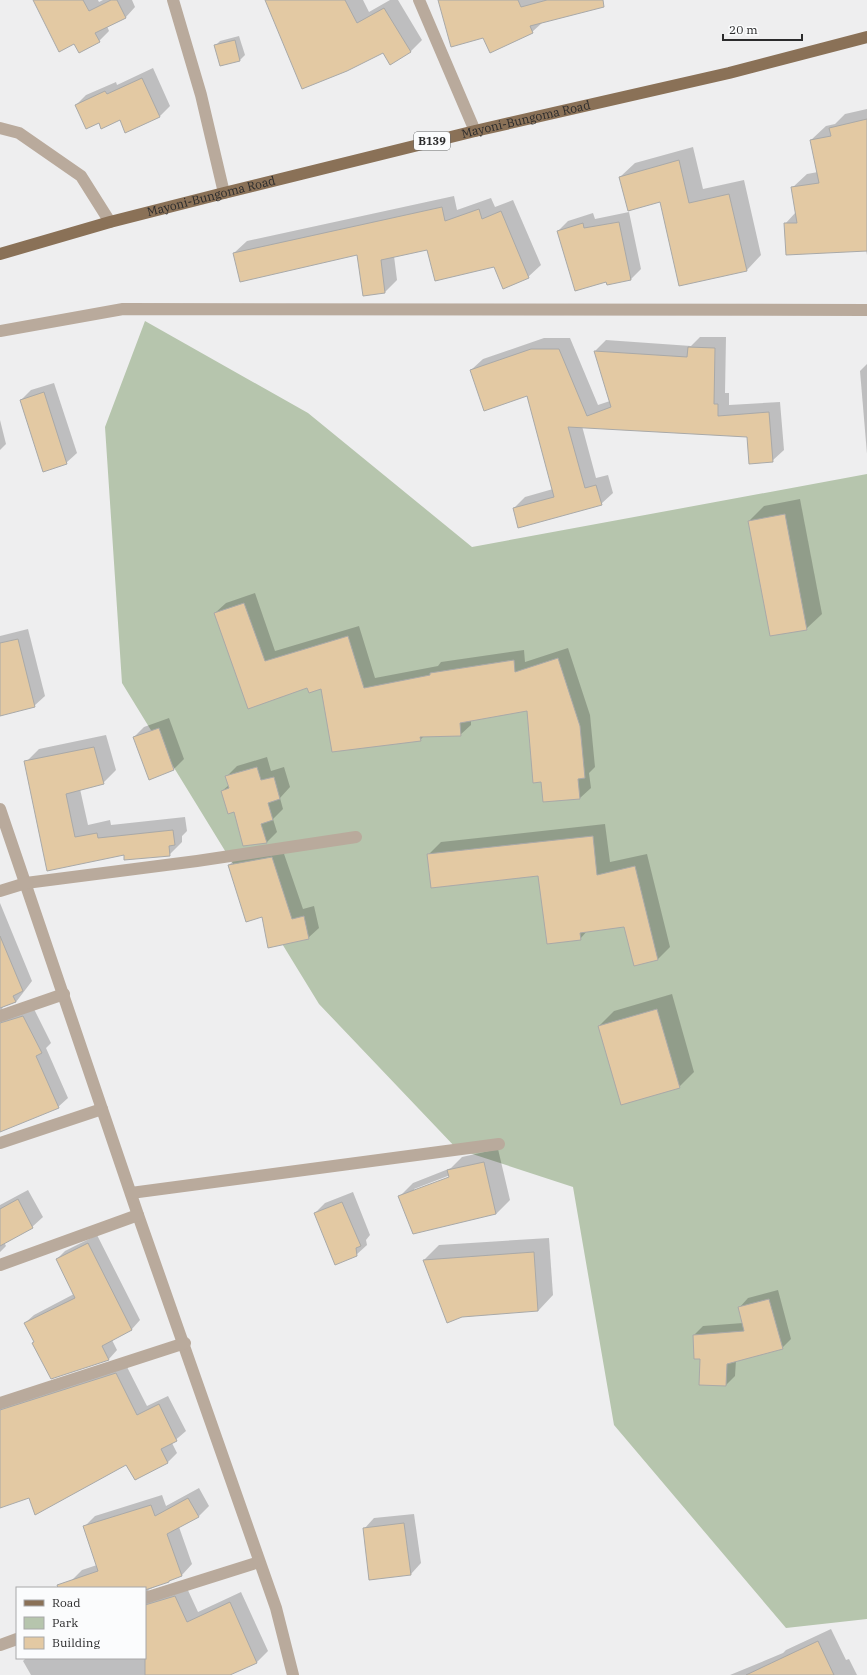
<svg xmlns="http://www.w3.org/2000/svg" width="867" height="1675" font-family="'IBM Plex Serif',serif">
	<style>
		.green { fill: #b6c5ad }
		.shadow { fill: #0003; fill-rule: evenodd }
		.building { fill: #e3c9a3; stroke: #a9a9a8 }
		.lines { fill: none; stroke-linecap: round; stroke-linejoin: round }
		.minor { stroke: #b9aa9c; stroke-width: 12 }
		.major { stroke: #8a7157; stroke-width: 12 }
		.labels { text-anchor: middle; stroke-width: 4; stroke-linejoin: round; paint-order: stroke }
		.shield { fill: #fbfcfd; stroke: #696a6b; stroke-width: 1 }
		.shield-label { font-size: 11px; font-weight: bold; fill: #2b2b2c }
		.street-label { font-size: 12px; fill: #2b2b2c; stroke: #fbfcfd }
	</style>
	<rect width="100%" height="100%" fill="#eeeeef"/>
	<polygon class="green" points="145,321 308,413 472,547 867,474 867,1619 786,1628 614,1425 573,1187 457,1149 319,1004 122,683 105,427"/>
	<g class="shadow">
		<polygon points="41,0 98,0 99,2 103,0 132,0 135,7 126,17 107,26 109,31 99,41 75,43"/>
		<polygon points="267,0 363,0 369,12 390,0 398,0 422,40 410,52 383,52"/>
		<polygon points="442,0 592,0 543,22 532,32 484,37"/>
		<polygon points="239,36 245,55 240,60 221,65 215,46 220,41"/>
		<polygon points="153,68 170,106 160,116 99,122 76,105 86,95 116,82 117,85"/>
		<polygon points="867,109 867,255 866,250 785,224 796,212 792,188 807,174 818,172 811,140 826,126 835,124 845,114"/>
		<polygon points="693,147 703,189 744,180 761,255 747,270 661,201 620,177 635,163"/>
		<polygon points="454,196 457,210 491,198 495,207 513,200 541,265 528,277 495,266 427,249 394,256 397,280 385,292 358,254 234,253 247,241"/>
		<polygon points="629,212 641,269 631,279 608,284 607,280 558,231 568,221 593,213 595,219"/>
		<polygon points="700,337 726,337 725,393 729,393 729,405 780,402 784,450 772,461 748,436 582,426 596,478 608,475 613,493 601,504 514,508 525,497 553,489 527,395 471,370 483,359 544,338 570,338 598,405 610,401 595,351 606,340 691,346"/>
		<polygon points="867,364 867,454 860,371"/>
		<polygon points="54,383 77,453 66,463 21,400 31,390"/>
		<polygon points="0,420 6,444 0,450"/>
		<polygon points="800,499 822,614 806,629 749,521 764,506"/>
		<polygon points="255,593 275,651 359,626 375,678 438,666 441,662 524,650 525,662 568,648 590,715 595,767 589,773 591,788 580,798 542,781 528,710 471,720 471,725 460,735 424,736 420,740 321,688 308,687 249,707 215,613 226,603"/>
		<polygon points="28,629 45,696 34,706 0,701 0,636"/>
		<polygon points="169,718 184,759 174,769 149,778 134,737 144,727"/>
		<polygon points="106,735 116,770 103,783 80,789 88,825 110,820 111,825 185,817 187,831 182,836 182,842 169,855 125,854 48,870 26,762 39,749"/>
		<polygon points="267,757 271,771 284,767 290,787 280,798 283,809 273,819 277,832 267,842 244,845 234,811 222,791 229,785 226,777 237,766"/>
		<polygon points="605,824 610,862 647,854 670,947 658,959 625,926 588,930 580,939 539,875 428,855 441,842"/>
		<polygon points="282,848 303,909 314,906 319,928 308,938 263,916 229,865 239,855"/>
		<polygon points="0,903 32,981 16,1002 3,1007 2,1009 33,1007 51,1043 46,1048 68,1098 58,1107 0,1131"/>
		<polygon points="672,994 694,1072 679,1087 599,1026 614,1011"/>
		<path d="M 498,1149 L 510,1200 L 496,1214 L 399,1197 L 413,1183 L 451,1168 L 462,1157 ZM 453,1174 L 454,1176 L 414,1191 L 414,1189 Z"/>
		<polygon points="28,1190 43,1217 32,1227 4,1242 6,1246 0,1252 0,1205"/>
		<polygon points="353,1192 370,1235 366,1240 367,1245 356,1255 315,1213 325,1203"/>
		<polygon points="97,1235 140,1320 132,1329 112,1340 117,1350 109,1359 51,1377 25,1323 34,1315 74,1294 57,1259 65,1251"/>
		<polygon points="549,1238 553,1295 538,1311 424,1260 439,1245"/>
		<polygon points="778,1290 791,1339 782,1348 736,1360 735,1376 726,1385 701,1358 694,1335 703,1326 743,1323 739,1308 748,1298"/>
		<polygon points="126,1365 147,1406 168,1396 186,1431 172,1443 177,1453 168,1462 135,1479 127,1463 0,1507 0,1402"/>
		<polygon points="199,1488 209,1506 198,1517 179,1527 192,1564 182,1575 148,1590 151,1593 186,1586 198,1612 241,1592 268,1651 257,1662 239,1670 212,1675 31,1675 23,1661 26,1658 145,1658 145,1588 68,1588 71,1581 82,1570 97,1565 84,1527 95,1516 162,1495 166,1506"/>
		<polygon points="414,1514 421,1563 411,1574 370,1579 364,1529 374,1518"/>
		<polygon points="831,1629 846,1660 849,1659 857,1675 730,1675 783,1653 786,1650"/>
	</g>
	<g class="building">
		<polygon points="33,0 83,0 89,11 111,0 117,0 126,18 95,33 100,42 79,53 74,44 59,52"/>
		<polygon points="265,0 345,0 357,23 384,8 411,52 390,65 383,53 347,71 302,89"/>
		<polygon points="438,0 518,0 521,7 547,0 603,0 604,7 530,26 533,33 490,53 483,38 451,47"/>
		<polygon points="235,40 240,61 220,66 214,45"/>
		<polygon points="142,78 160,117 125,133 120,120 101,129 99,123 86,129 75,105 105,91 107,94"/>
		<polygon points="867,119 867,251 786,255 784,223 797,223 791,187 819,183 810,140 831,136 829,128"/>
		<polygon points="679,160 689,203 729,194 747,271 679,286 660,202 628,211 619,177"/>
		<polygon points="442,207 445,221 479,209 482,219 501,211 529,278 503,289 494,267 435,281 427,250 381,260 385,293 363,296 357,255 240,282 233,253"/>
		<polygon points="619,222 631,280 607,285 606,282 575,291 557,231 583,223 584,228"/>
		<polygon points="688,347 715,348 714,404 718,404 718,416 769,412 773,462 749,464 747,437 568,427 585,488 596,485 602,505 518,528 513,508 554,497 527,396 484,411 470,370 531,349 559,349 587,416 611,407 594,351 687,357"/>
		<polygon points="44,392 67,464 43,472 20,400"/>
		<polygon points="785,514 807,630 770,636 748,521"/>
		<polygon points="244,603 265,661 348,636 364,688 430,675 430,673 514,660 515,672 558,658 580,726 585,778 578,779 580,799 543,802 541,782 533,783 527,711 460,723 461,736 420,737 421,741 332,752 321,689 309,693 307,688 248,709 214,613"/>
		<polygon points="18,639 35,707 0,716 0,643"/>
		<polygon points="159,728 174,770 149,780 133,737"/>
		<polygon points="94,747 104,784 66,794 75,837 97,833 98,838 173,830 175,845 169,846 170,856 124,860 124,855 47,871 24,761"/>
		<polygon points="257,767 261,780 274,777 280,799 268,803 273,820 261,824 267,843 243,846 234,812 228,814 221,791 229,788 225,776"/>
		<polygon points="593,836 597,875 635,866 658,960 634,966 624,927 580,933 581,940 547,944 538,876 431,888 427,854"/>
		<polygon points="272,857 292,919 304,916 309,939 268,948 262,917 246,922 228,865"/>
		<polygon points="0,936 23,991 13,996 16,1002 0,1008"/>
		<polygon points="657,1009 680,1088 621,1105 598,1026"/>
		<polygon points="23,1016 42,1053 36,1056 59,1108 0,1132 0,1023"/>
		<polygon points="484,1162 496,1214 413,1234 398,1196 449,1177 447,1170"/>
		<polygon points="18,1199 33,1228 0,1246 0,1209"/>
		<polygon points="342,1202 361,1246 356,1248 357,1256 335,1265 314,1213"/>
		<polygon points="88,1243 132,1330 102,1346 109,1360 51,1379 32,1343 34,1342 24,1323 75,1298 56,1259"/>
		<polygon points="534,1252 538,1311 462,1317 447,1323 423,1260"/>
		<polygon points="769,1299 783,1349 727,1364 726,1386 699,1385 700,1359 694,1359 693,1335 744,1331 738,1307"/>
		<polygon points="116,1373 137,1415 159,1404 177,1441 161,1449 168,1463 135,1480 126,1465 35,1515 29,1498 0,1508 0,1410"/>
		<polygon points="188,1498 199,1517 167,1534 182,1576 169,1581 169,1582 145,1590 145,1588 58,1588 57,1585 98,1571 83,1526 151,1505 155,1516"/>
		<polygon points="404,1523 411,1575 369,1580 363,1528"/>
		<polygon points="175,1596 187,1622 230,1602 257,1663 230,1675 145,1675 145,1605"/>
		<polygon points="818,1641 834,1675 746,1675"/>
	</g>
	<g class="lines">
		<g class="minor">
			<polyline points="173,0 201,95 224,193"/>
			<polyline points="419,0 475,131"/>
			<polyline points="0,128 19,133 81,176 110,222"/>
			<polyline points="0,331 123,309 867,310"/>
			<polyline points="0,809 138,1215 276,1608 293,1675"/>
			<polyline points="0,891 26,883 197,861 356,837"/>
			<polyline points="0,1016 64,994"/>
			<polyline points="0,1143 102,1109"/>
			<polyline points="131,1193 499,1144"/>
			<polyline points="0,1265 138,1215"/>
			<polyline points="0,1403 185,1343"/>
			<polyline points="145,1598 259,1562"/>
			<polyline points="0,1645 17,1639"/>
		</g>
		<path class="major" id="s1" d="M 0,254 L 110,222 L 224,193 L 475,131 L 729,73 L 867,37"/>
	</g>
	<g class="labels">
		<rect class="shield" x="414" y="132" width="36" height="18" rx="3"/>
		<g class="shield-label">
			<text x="432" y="145">B139</text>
		</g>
		<g class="street-label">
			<text dy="4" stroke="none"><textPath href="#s1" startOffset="543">Mayoni-Bungoma Road</textPath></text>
			<text dy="4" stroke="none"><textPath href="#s1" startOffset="219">Mayoni-Bungoma Road</textPath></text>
		</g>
	</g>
	<rect x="16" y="1587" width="130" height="72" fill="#fbfcfd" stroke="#a8a8a9"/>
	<rect x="24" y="1600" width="20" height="6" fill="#8a7157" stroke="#a8a8a9"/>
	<text x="52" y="1607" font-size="12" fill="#2b2b2c">Road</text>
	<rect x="24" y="1617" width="20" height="12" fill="#b6c5ad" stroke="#a8a8a9"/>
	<text x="52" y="1627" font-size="12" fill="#2b2b2c">Park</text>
	<rect x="24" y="1637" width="20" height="12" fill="#e3c9a3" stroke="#a8a8a9"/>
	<text x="52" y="1647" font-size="12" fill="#2b2b2c">Building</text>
	<path d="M723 34v6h79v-6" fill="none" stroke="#2b2b2c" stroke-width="2"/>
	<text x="729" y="34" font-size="12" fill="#2b2b2c" stroke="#fbfcfd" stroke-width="3" paint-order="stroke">20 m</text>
</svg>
